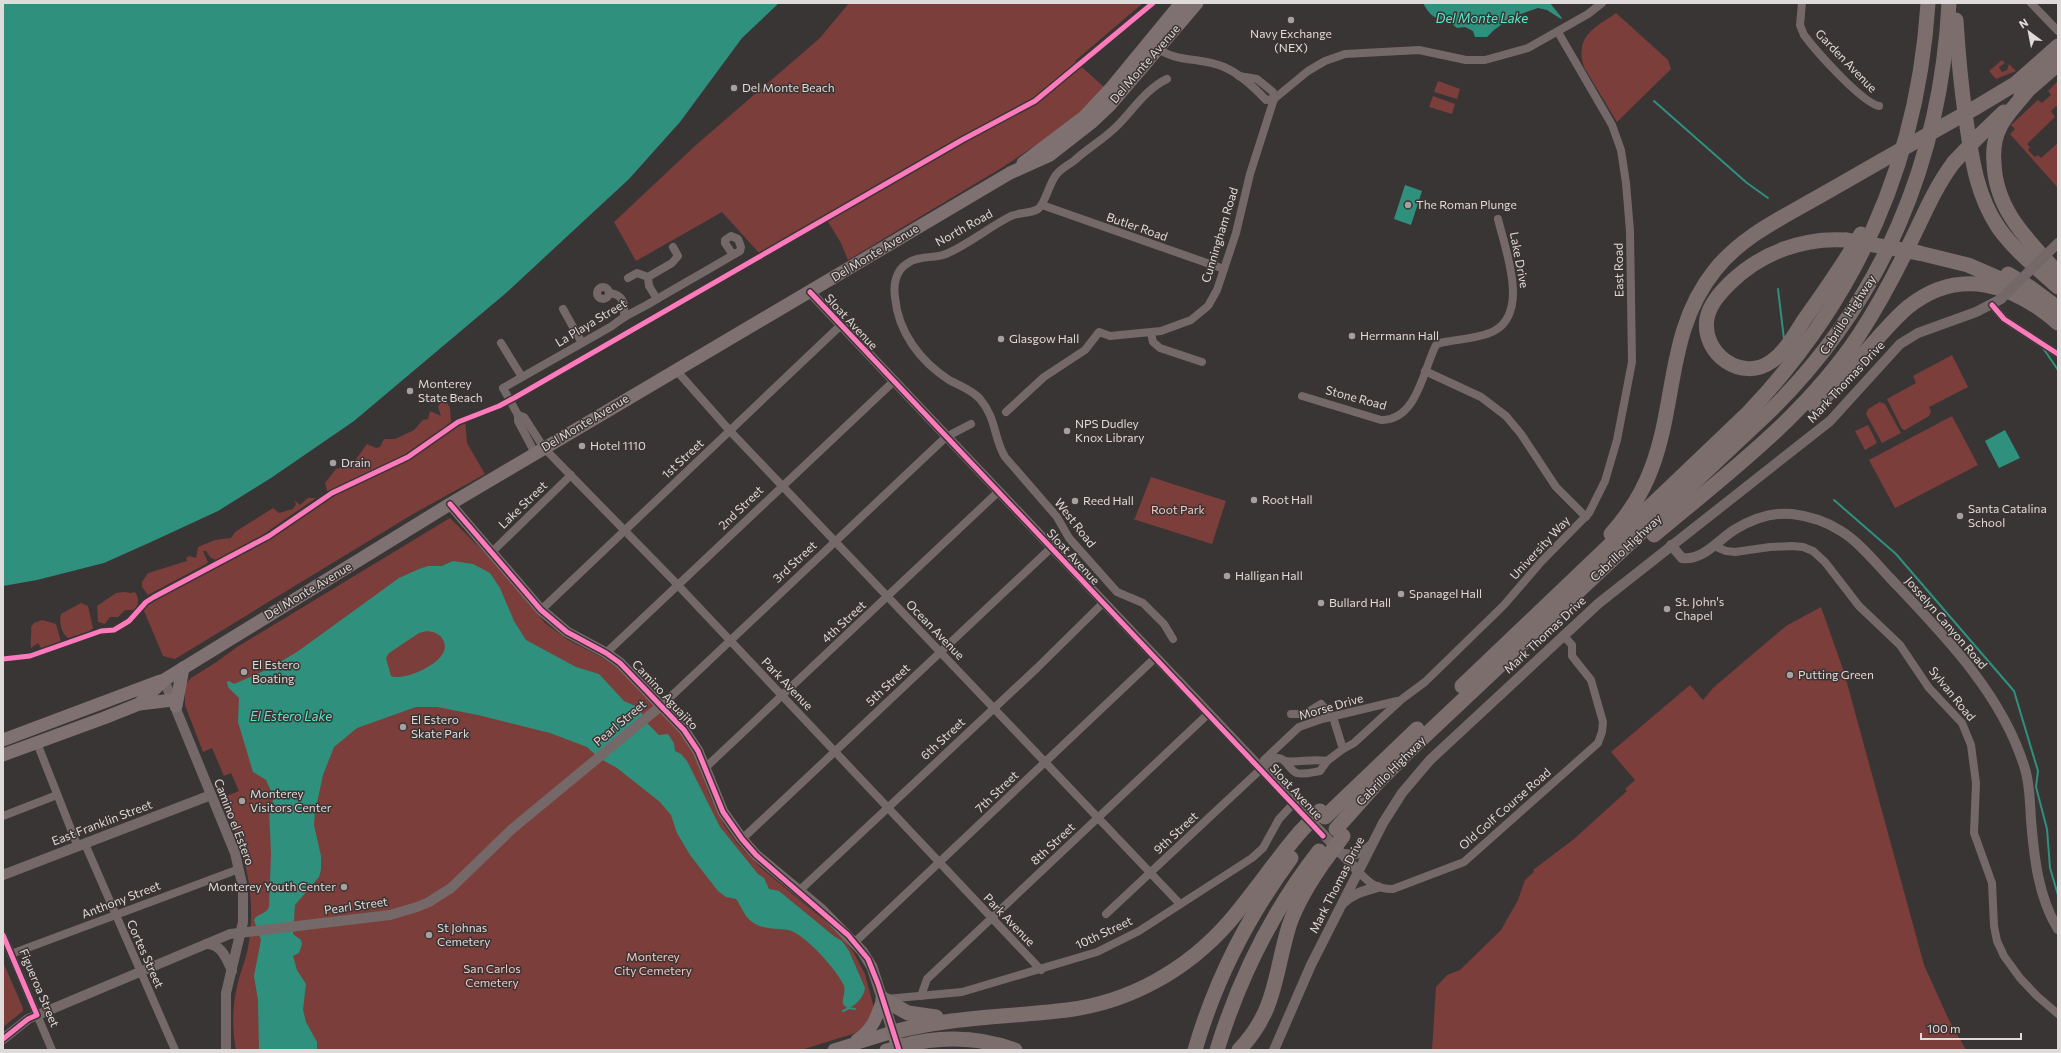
<svg xmlns="http://www.w3.org/2000/svg" width="2061" height="1053" font-family="Commissioner,sans-serif">
	<style>
		.green { fill: #7c3e3b }
		.water { fill: #30907e; fill-rule: evenodd }
		.lines { fill: none; stroke-linecap: round; stroke-linejoin: round }
		.stream { stroke: #30907e; stroke-width: 2 }
		.minor { stroke: #746968; stroke-width: 8 }
		.tertiary { stroke: #746968; stroke-width: 10 }
		.secondary { stroke: #766b6a; stroke-width: 11 }
		.primary { stroke: #7f7171; stroke-width: 13 }
		.motorway { stroke: #7b6e6d; stroke-width: 15 }
		.tertiary-bridge { stroke: #746968; stroke-width: 10 }
		.motorway-bridge { stroke: #7b6e6d; stroke-width: 15 }
		.cycleway-casing { stroke: #3b3433; stroke-width: 8 }
		.cycleway { stroke: #fd7abc; stroke-width: 5 }
		.poi-dot { fill: #a5a1a0; stroke: #3b3433; stroke-width: 1.5 }
		.labels { text-anchor: middle; stroke-width: 3; stroke-linejoin: round; paint-order: stroke }
		.poi-label { font-size: 12px; fill: #dfdbda; stroke: #3b3433; text-anchor: start }
		.street-label { font-size: 12px; fill: #dfdbda; stroke: #3b3433 }
		.park-label { font-size: 12px; fill: #f3c6c2; stroke: #3b3433 }
		.water-label { font-size: 13px; font-style: italic; fill: #58e8cc; stroke: #3b3433 }
	</style>
	<rect width="100%" height="100%" fill="#393535"/>
	<g class="green">
		<polygon points="849,3 1143,3 1075,61 1104,87 1072,121 1003,167 848,260 841,243 825,217 760,254 722,212 636,261 614,222 696,145 820,38"/>
		<path d="M 1616,13 L 1668,60 L 1671,69 L 1617,122 L 1584,67 C 1575,36 1593,29 1616,13 Z"/>
		<polygon points="2002,60 2005,63 1999,67 2002,72 2007,70 2009,64 2016,71 1996,79 1989,71"/>
		<polygon points="1438,81 1460,89 1457,99 1434,92"/>
		<polygon points="2058,81 2058,107 2056,106 2051,111 2055,117 2027,144 2030,147 2028,150 2035,157 2038,155 2041,158 2058,143 2058,188 2010,134 2015,129 2011,125 2038,100 2042,103 2051,95 2048,91"/>
		<polygon points="1433,96 1455,104 1452,114 1429,107"/>
		<polygon points="1952,355 1968,387 1929,407 1931,411 1929,416 1905,430 1902,429 1887,399 1916,383 1913,376"/>
		<polygon points="444,397 450,408 451,422 420,446 394,461 331,492 327,491 325,483 336,469 348,466 354,462 367,444 376,448 380,447 384,439 395,439 414,430 423,420 428,419 430,411 441,416 438,407"/>
		<polygon points="1880,402 1885,404 1901,433 1882,443 1866,414 1868,409"/>
		<polygon points="1952,416 1978,465 1895,508 1869,460"/>
		<polygon points="465,418 467,443 485,474 413,514 175,659 163,656 142,606 146,602 181,581 269,536 332,493 408,457 432,441 454,423"/>
		<polygon points="1868,425 1877,443 1865,450 1855,431"/>
		<polygon points="1151,477 1226,501 1212,544 1133,519 1135,518"/>
		<polygon points="308,498 316,498 261,536 216,560 211,558 206,551 203,551 208,562 206,564 148,595 142,587 142,582 148,573 187,561 186,558 189,556 196,558 198,547 215,540 231,538 235,532 273,508 279,513 293,509 296,504 294,500 300,505"/>
		<path d="M 450,518 L 488,556 L 545,623 L 568,640 L 603,658 L 622,671 L 683,737 L 695,756 L 709,794 L 724,825 L 737,843 L 760,867 L 823,919 L 846,942 L 854,953 L 865,974 L 874,1008 L 862,1031 L 801,1050 L 236,1050 C 232,1028 232,1005 238,983 C 241,970 247,957 249,942 C 257,887 242,848 222,798 L 239,791 L 231,773 L 224,776 L 212,748 L 203,752 L 185,705 L 185,685 L 191,678 L 215,663 L 237,647 Z"/>
		<path d="M 125,592 L 131,593 L 135,592 C 139,598 139,604 135,610 L 125,610 L 118,617 L 110,617 L 105,624 L 98,622 L 97,606 L 116,593 Z"/>
		<path d="M 81,603 L 88,606 L 93,628 L 89,632 L 68,638 C 61,633 59,622 61,614 Z"/>
		<polygon points="1821,607 1844,672 1924,965 1948,1018 1966,1050 1432,1050 1436,987 1447,975 1460,970 1501,930 1518,900 1525,880 1534,872 1533,870 1574,839 1627,791 1625,789 1635,780 1611,752 1690,685 1703,700 1713,688 1786,626"/>
		<path d="M 42,620 L 56,624 L 61,642 L 44,648 L 41,648 L 38,643 L 31,648 C 30,642 32,633 31,627 L 34,623 Z"/>
		<polygon points="3,962 23,1008 23,1011 3,1027"/>
	</g>
	<g class="water">
		<polygon points="3,3 779,3 742,38 680,122 629,179 506,293 354,421 271,478 218,511 151,542 104,563 37,580 3,586"/>
		<path d="M 1423,3 L 1550,3 L 1562,18 L 1561,19 L 1547,10 L 1538,8 L 1512,17 L 1494,30 L 1487,37 L 1475,37 L 1473,31 L 1465,27 L 1457,28 C 1443,14 1435,26 1423,3 Z"/>
		<polygon points="1405,185 1422,191 1411,225 1394,219"/>
		<polygon points="2005,430 2020,458 1999,468 1985,441"/>
		<path d="M 453,561 L 473,564 L 490,573 L 500,588 L 514,621 L 526,640 L 576,667 L 599,674 L 624,701 L 640,708 L 644,720 L 659,735 L 668,734 L 674,743 L 675,751 L 681,754 L 687,761 L 720,827 L 758,874 L 764,878 L 769,889 L 779,891 L 835,937 L 842,941 L 849,951 L 865,988 C 864,997 855,1007 847,1008 L 843,1004 C 842,998 846,992 844,986 C 839,972 803,932 788,930 C 776,928 763,930 752,922 C 744,916 742,907 736,899 L 726,897 L 718,891 L 690,855 L 677,833 L 671,815 L 660,802 L 617,768 L 599,758 L 587,747 L 550,733 L 478,715 L 437,707 L 416,707 L 357,728 L 334,747 L 323,775 L 315,812 L 314,825 L 321,856 L 321,870 L 319,877 L 295,905 L 293,934 L 301,940 L 302,944 L 299,953 L 293,956 L 297,970 L 306,984 L 303,1010 L 306,1022 L 317,1042 L 317,1050 L 259,1050 L 258,1000 L 254,976 L 261,940 L 254,920 C 257,913 266,915 269,907 L 271,854 L 269,808 L 274,798 L 266,780 L 253,772 L 238,722 L 239,698 L 228,687 L 227,682 L 229,681 L 234,684 L 266,670 L 297,652 L 399,578 L 419,569 L 428,566 L 442,566 ZM 427,631 C 435,632 441,634 444,642 C 452,662 402,682 391,676 L 386,658 L 389,653 L 419,633 Z"/>
	</g>
	<g class="lines">
		<g class="stream">
			<polyline points="1654,101 1747,183 1768,198"/>
			<polyline points="1778,289 1784,339"/>
			<polyline points="2043,348 2058,370"/>
			<polyline points="1834,500 1896,554 2014,691 2038,771 2036,787 2047,829 2050,868 2058,895"/>
			<polyline points="843,1011 849,1008 855,1009"/>
		</g>
		<g class="minor">
			<path d="M 1802,3 L 1800,25 L 1804,35 C 1816,51 1861,102 1879,106"/>
			<polyline points="2031,3 2058,31"/>
			<path d="M 1156,47 C 1175,63 1202,57 1224,67 C 1240,74 1254,87 1266,100 L 1274,99"/>
			<path d="M 1167,79 C 1147,88 1132,111 1117,126 C 1104,139 1088,148 1075,160 C 1069,165 1061,168 1056,175 C 1049,184 1045,204 1038,209 C 1030,214 1020,212 1011,216 C 989,227 969,244 946,254 C 934,259 919,255 908,263 C 896,270 893,284 895,297 C 898,332 920,361 949,380 C 960,386 972,390 980,399 C 997,419 993,437 1005,457 L 1057,517 L 1069,538 L 1117,592 L 1143,603 L 1164,624 L 1173,639"/>
			<polyline points="1274,99 1308,71 1325,61 1345,54 1419,50 1466,60 1485,60 1528,48 1588,14 1602,3"/>
			<polyline points="1042,205 1224,269"/>
			<polyline points="648,277 649,286 657,299"/>
			<polyline points="628,278 637,273 648,277 672,263 678,256 673,247"/>
			<circle cx="603" cy="293" r="6"/>
			<path d="M 610,293 C 623,295 625,303 624,315"/>
			<polyline points="1992,305 2004,319 2058,354"/>
			<polyline points="563,309 582,343"/>
			<polyline points="1151,333 1153,342 1160,348 1202,362"/>
			<polyline points="501,343 522,377"/>
			<polyline points="676,370 730,431 1180,904"/>
			<polyline points="1425,371 1481,397 1506,416 1521,434 1556,487 1586,517"/>
			<path d="M 1302,396 L 1381,420 C 1417,421 1423,370 1436,345 L 1440,343 C 1457,339 1479,339 1494,331 C 1530,312 1505,249 1498,219"/>
			<polyline points="1006,412 1044,377 1085,350 1099,332 1110,336 1161,331 1191,320 1208,306 1217,290 1236,233 1250,174 1274,99 1273,92 1257,79 1239,76"/>
			<polyline points="518,415 524,417 544,448 673,580 1041,970"/>
			<path d="M 535,453 L 518,421 L 518,415 L 503,388 L 612,326 C 626,314 637,311 652,302 C 679,286 706,271 733,255 L 740,251 L 741,247 L 738,239 L 731,236 L 725,240 L 725,243 L 733,255"/>
			<polyline points="1714,546 1726,551 1735,552 1770,547 1792,546 1803,547 1813,551 1825,562 1859,606 1900,645 1929,688 1962,723 1971,745 1976,783 1974,833 1992,883 1994,926 1997,941 2004,956 2020,978 2037,996 2058,1014"/>
			<polyline points="492,552 571,475"/>
			<polyline points="541,610 841,325"/>
			<polyline points="606,653 894,381"/>
			<polyline points="662,705 946,437 971,424"/>
			<polyline points="1291,714 1305,714 1321,704 1333,717 1343,749"/>
			<polyline points="37,743 78,847"/>
			<path d="M 1285,761 C 1300,763 1313,758 1327,761"/>
			<polyline points="705,768 998,492"/>
			<polyline points="1261,769 1264,760 1299,727 1322,719 1397,701"/>
			<polyline points="3,816 57,795"/>
			<polyline points="742,839 1051,548"/>
			<polyline points="85,844 175,1050"/>
			<path d="M 1358,871 C 1369,883 1376,889 1393,889 L 1464,862 L 1598,743 L 1602,732 L 1603,722 L 1591,680 L 1572,656 L 1572,645 L 1563,635"/>
			<polyline points="799,891 1037,668 1103,603"/>
			<path d="M 1106,914 L 1261,769 C 1265,766 1270,762 1274,759 C 1285,754 1289,771 1297,773 C 1304,775 1313,772 1320,771 L 1327,761 L 1343,749 L 1354,743 L 1402,699 L 1425,682 L 1504,605 L 1541,562 L 1589,513 L 1605,481 L 1617,440 L 1632,362 L 1630,231 L 1626,183 L 1621,150 L 1612,125 L 1558,32"/>
			<polyline points="3,935 52,1050"/>
			<polyline points="855,942 1155,658"/>
			<polyline points="11,954 239,869"/>
			<polyline points="921,996 927,979 1208,714"/>
			<polyline points="886,999 962,992 1097,952 1139,931 1252,858 1263,848 1279,819 1293,804"/>
		</g>
		<g class="tertiary">
			<polyline points="810,292 1358,871"/>
			<path d="M 1671,545 L 1682,558 C 1703,561 1718,540 1734,530 C 1752,519 1772,512 1792,514 C 1809,516 1827,522 1841,531 C 1859,542 1875,562 1890,578 C 1942,633 2003,694 2025,769 C 2030,785 2030,803 2031,820 C 2034,856 2038,897 2058,929"/>
			<polyline points="164,680 235,853 243,888 243,922 226,993 226,1050"/>
			<path d="M 1340,853 C 1352,856 1361,855 1370,846"/>
			<polyline points="3,875 211,795"/>
			<path d="M 1343,903 C 1354,893 1364,891 1378,887"/>
			<path d="M 206,944 C 222,944 226,958 232,971"/>
			<polyline points="3,1039 28,1019 230,934 390,915 417,907 429,902 451,888 512,829 662,705"/>
			<polyline points="1274,1050 1311,965 1383,823 1402,793 1430,760 1599,603 1830,421 1900,344 1918,333 1976,312 2001,299"/>
		</g>
		<polyline class="secondary" points="450,504 541,610 567,632 606,653 620,663 684,730 698,751 723,812 742,839 756,855 822,910 862,951 872,967 893,1032"/>
		<g class="primary">
			<polyline points="1023,163 1084,117 1112,87 1181,3"/>
			<polyline points="139,704 173,700"/>
			<polyline points="176,706 183,668"/>
			<polyline points="3,740 160,681"/>
			<polyline points="3,755 104,718 139,704 164,680 450,504 1010,173 1050,155 1091,123 1110,105 1197,3"/>
			<path d="M 857,1040 C 873,1030 877,1016 883,999"/>
			<polyline points="834,1050 893,1032 899,1050"/>
			<polyline points="886,1050 898,1047"/>
		</g>
		<g class="motorway">
			<path d="M 1956,20 C 1958,53 1961,86 1966,120 C 1972,158 1976,194 1998,227 C 2014,250 2037,268 2058,287"/>
			<path d="M 2028,90 C 2019,102 2007,113 2000,127 C 1995,137 1993,151 1994,162 C 1995,210 2028,240 2058,273"/>
			<polyline points="2021,96 2058,64"/>
			<polyline points="1975,108 2015,84 2058,46"/>
			<polyline points="1979,136 2004,112"/>
			<path d="M 1846,240 C 1803,237 1761,253 1730,283 C 1720,293 1710,304 1707,318 C 1701,354 1742,383 1772,361 C 1786,351 1795,334 1804,320 C 1824,292 1844,264 1861,234"/>
			<polyline points="1919,253 1968,265 2014,285"/>
			<polyline points="2008,274 2031,288 2058,308"/>
			<path d="M 1815,407 C 1837,386 1856,362 1876,340 C 1886,329 1896,317 1908,307 C 1959,266 2013,284 2058,323"/>
			<path d="M 1611,534 C 1629,514 1643,492 1652,467 C 1677,400 1667,330 1715,270 C 1738,241 1770,224 1802,206 C 1829,191 1855,176 1881,161"/>
			<path d="M 1654,535 C 1727,474 1805,416 1859,335 C 1878,306 1894,276 1909,245 C 1923,217 1935,187 1954,162"/>
			<path d="M 1462,686 L 1748,413 C 1857,298 1918,161 1928,3"/>
			<polyline points="1325,817 1417,729"/>
			<path d="M 1336,829 L 1377,783 L 1413,747 L 1770,411 C 1883,300 1941,160 1949,3"/>
			<polyline points="883,999 908,1013 936,1017"/>
			<path d="M 893,1032 C 950,1017 1009,1017 1067,1010 C 1130,1002 1187,970 1229,922 C 1254,893 1275,861 1300,832"/>
			<path d="M 898,1047 C 937,1036 977,1036 1015,1050"/>
			<path d="M 1195,1050 C 1215,981 1248,916 1291,858"/>
			<path d="M 1217,1050 C 1239,979 1273,910 1319,851"/>
			<path d="M 1239,1050 C 1277,1010 1274,975 1289,926 C 1297,902 1311,880 1326,859"/>
		</g>
		<polyline class="tertiary-bridge" points="2001,299 2058,243"/>
		<g class="motorway-bridge">
			<polyline points="1881,161 1975,108"/>
			<polyline points="1954,162 1979,136"/>
			<polyline points="1846,240 1919,253"/>
			<polyline points="1300,832 1320,811"/>
			<polyline points="1326,859 1343,836"/>
		</g>
		<defs>
			<g id="cycleway">
				<polyline points="810,292 1323,836"/>
				<polyline points="1992,305 2004,319 2058,354"/>
				<polyline points="450,504 541,610 567,632 606,653 620,663 684,730 698,751 723,812 742,839 756,855 848,935 868,959 878,984 899,1050"/>
				<polyline points="3,659 30,656 101,631 114,630 129,621 146,602 154,597 269,536 332,493 408,457 458,422 499,406 514,398 962,140 1035,101 1153,3"/>
				<polyline points="3,935 37,1015 28,1019 3,1039"/>
			</g>
		</defs>
		<use href="#cycleway" class="cycleway-casing"/>
		<use href="#cycleway" class="cycleway"/>
	</g>
	<g class="poi-dot">
		<circle cx="1291" cy="20" r="4"/>
		<circle cx="734" cy="88" r="4"/>
		<circle cx="1408" cy="205" r="4"/>
		<circle cx="1352" cy="336" r="4"/>
		<circle cx="1001" cy="339" r="4"/>
		<circle cx="410" cy="391" r="4"/>
		<circle cx="1067" cy="431" r="4"/>
		<circle cx="582" cy="446" r="4"/>
		<circle cx="333" cy="463" r="4"/>
		<circle cx="1254" cy="500" r="4"/>
		<circle cx="1075" cy="501" r="4"/>
		<circle cx="1960" cy="516" r="4"/>
		<circle cx="1227" cy="576" r="4"/>
		<circle cx="1401" cy="594" r="4"/>
		<circle cx="1321" cy="603" r="4"/>
		<circle cx="1667" cy="609" r="4"/>
		<circle cx="244" cy="672" r="4"/>
		<circle cx="1790" cy="675" r="4"/>
		<circle cx="403" cy="727" r="4"/>
		<circle cx="242" cy="801" r="4"/>
		<circle cx="344" cy="887" r="4"/>
		<circle cx="429" cy="935" r="4"/>
	</g>
	<g class="labels">
		<g class="poi-label">
			<text x="1291" y="38" text-anchor="middle">Navy Exchange<tspan x="1291" dy="14">(NEX)</tspan></text>
			<text x="742" y="92">Del Monte Beach</text>
			<text x="1416" y="209">The Roman Plunge</text>
			<text x="1360" y="340">Herrmann Hall</text>
			<text x="1009" y="343">Glasgow Hall</text>
			<text x="418" y="388">Monterey<tspan x="418" dy="14">State Beach</tspan></text>
			<text x="1075" y="428">NPS Dudley<tspan x="1075" dy="14">Knox Library</tspan></text>
			<text x="590" y="450">Hotel 1110</text>
			<text x="341" y="467">Drain</text>
			<text x="1262" y="504">Root Hall</text>
			<text x="1083" y="505">Reed Hall</text>
			<text x="1968" y="513">Santa Catalina<tspan x="1968" dy="14">School</tspan></text>
			<text x="1235" y="580">Halligan Hall</text>
			<text x="1409" y="598">Spanagel Hall</text>
			<text x="1675" y="606">St. John's<tspan x="1675" dy="14">Chapel</tspan></text>
			<text x="1329" y="607">Bullard Hall</text>
			<text x="252" y="669">El Estero<tspan x="252" dy="14">Boating</tspan></text>
			<text x="1798" y="679">Putting Green</text>
			<text x="411" y="724">El Estero<tspan x="411" dy="14">Skate Park</tspan></text>
			<text x="250" y="798">Monterey<tspan x="250" dy="14">Visitors Center</tspan></text>
			<text x="336" y="891" text-anchor="end">Monterey Youth Center</text>
			<text x="437" y="932">St Johnas<tspan x="437" dy="14">Cemetery</tspan></text>
		</g>
		<g class="street-label">
			<text transform="translate(1846 61) rotate(46)" y="4">Garden Avenue</text>
			<text transform="translate(1145 64) rotate(-49)" y="4">Del Monte Avenue</text>
			<text transform="translate(1137 227) rotate(19)" y="4">Butler Road</text>
			<text transform="translate(964 228) rotate(-29)" y="4">North Road</text>
			<text transform="translate(1220 235) rotate(-73)" y="4">Cunningham Road</text>
			<text transform="translate(875 253) rotate(-31)" y="4">Del Monte Avenue</text>
			<text transform="translate(1519 260) rotate(79)" y="4">Lake Drive</text>
			<text transform="translate(1619 270) rotate(-91)" y="4">East Road</text>
			<text transform="translate(1848 315) rotate(-57)" y="4">Cabrillo Highway</text>
			<text transform="translate(851 322) rotate(47)" y="4">Sloat Avenue</text>
			<text transform="translate(591 323) rotate(-31)" y="4">La Playa Street</text>
			<text transform="translate(1846 382) rotate(-47)" y="4">Mark Thomas Drive</text>
			<text transform="translate(1356 398) rotate(15)" y="4">Stone Road</text>
			<text transform="translate(585 423) rotate(-31)" y="4">Del Monte Avenue</text>
			<text transform="translate(683 459) rotate(-43)" y="4">1st Street</text>
			<text transform="translate(523 505) rotate(-44)" y="4">Lake Street</text>
			<text transform="translate(741 508) rotate(-44)" y="4">2nd Street</text>
			<text transform="translate(1075 523) rotate(52)" y="4">West Road</text>
			<text transform="translate(1540 548) rotate(-47)" y="4">University Way</text>
			<text transform="translate(1626 548) rotate(-43)" y="4">Cabrillo Highway</text>
			<text transform="translate(1073 557) rotate(47)" y="4">Sloat Avenue</text>
			<text transform="translate(795 562) rotate(-43)" y="4">3rd Street</text>
			<text transform="translate(308 591) rotate(-31)" y="4">Del Monte Avenue</text>
			<text transform="translate(844 622) rotate(-43)" y="4">4th Street</text>
			<text transform="translate(1946 623) rotate(49)" y="4">Josselyn Canyon Road</text>
			<text transform="translate(935 630) rotate(46)" y="4">Ocean Avenue</text>
			<text transform="translate(1545 635) rotate(-43)" y="4">Mark Thomas Drive</text>
			<text transform="translate(787 684) rotate(46)" y="4">Park Avenue</text>
			<text transform="translate(888 685) rotate(-43)" y="4">5th Street</text>
			<text transform="translate(1952 694) rotate(51)" y="4">Sylvan Road</text>
			<text transform="translate(665 695) rotate(47)" y="4">Camino Aguajito</text>
			<text transform="translate(1331 707) rotate(-16)" y="4">Morse Drive</text>
			<text transform="translate(620 723) rotate(-40)" y="4">Pearl Street</text>
			<text transform="translate(943 739) rotate(-43)" y="4">6th Street</text>
			<text transform="translate(1391 771) rotate(-45)" y="4">Cabrillo Highway</text>
			<text transform="translate(997 792) rotate(-44)" y="4">7th Street</text>
			<text transform="translate(1296 792) rotate(47)" y="4">Sloat Avenue</text>
			<text transform="translate(1505 809) rotate(-41)" y="4">Old Golf Course Road</text>
			<text transform="translate(234 822) rotate(69)" y="4">Camino el Estero</text>
			<text transform="translate(102 823) rotate(-21)" y="4">East Franklin Street</text>
			<text transform="translate(1176 833) rotate(-43)" y="4">9th Street</text>
			<text transform="translate(1053 844) rotate(-43)" y="4">8th Street</text>
			<text transform="translate(1337 885) rotate(-63)" y="4">Mark Thomas Drive</text>
			<text transform="translate(121 900) rotate(-21)" y="4">Anthony Street</text>
			<text transform="translate(356 906) rotate(-8)" y="4">Pearl Street</text>
			<text transform="translate(1009 920) rotate(46)" y="4">Park Avenue</text>
			<text transform="translate(1104 933) rotate(-25)" y="4">10th Street</text>
			<text transform="translate(145 954) rotate(66)" y="4">Cortes Street</text>
			<text transform="translate(39 988) rotate(67)" y="4">Figueroa Street</text>
		</g>
		<g class="park-label">
			<text x="1178" y="514">Root Park</text>
			<text x="653" y="961">Monterey<tspan x="653" dy="14">City Cemetery</tspan></text>
			<text x="492" y="973">San Carlos<tspan x="492" dy="14">Cemetery</tspan></text>
		</g>
		<g class="water-label">
			<text x="1482" y="23">Del Monte Lake</text>
			<text x="291" y="721">El Estero Lake</text>
		</g>
	</g>
	<rect width="2061" height="1053" fill="none" stroke="#dfdbda" stroke-width="8"/>
	<g transform="translate(2029 32) rotate(328)" stroke="#3b3433" stroke-width="3" paint-order="stroke">
	<path d="M0-3L7 15L0 10L-7 15Z" fill="#dfdbda"/>
	<text y="-6" font-size="11" font-weight="bold" text-anchor="middle" fill="#dfdbda">N</text>
	</g>
	<path d="M1921 1033v6h100v-6" fill="none" stroke="#dfdbda" stroke-width="2"/>
	<text x="1927" y="1033" font-size="12" fill="#dfdbda" stroke="#3b3433" stroke-width="3" paint-order="stroke">100 m</text>
</svg>
